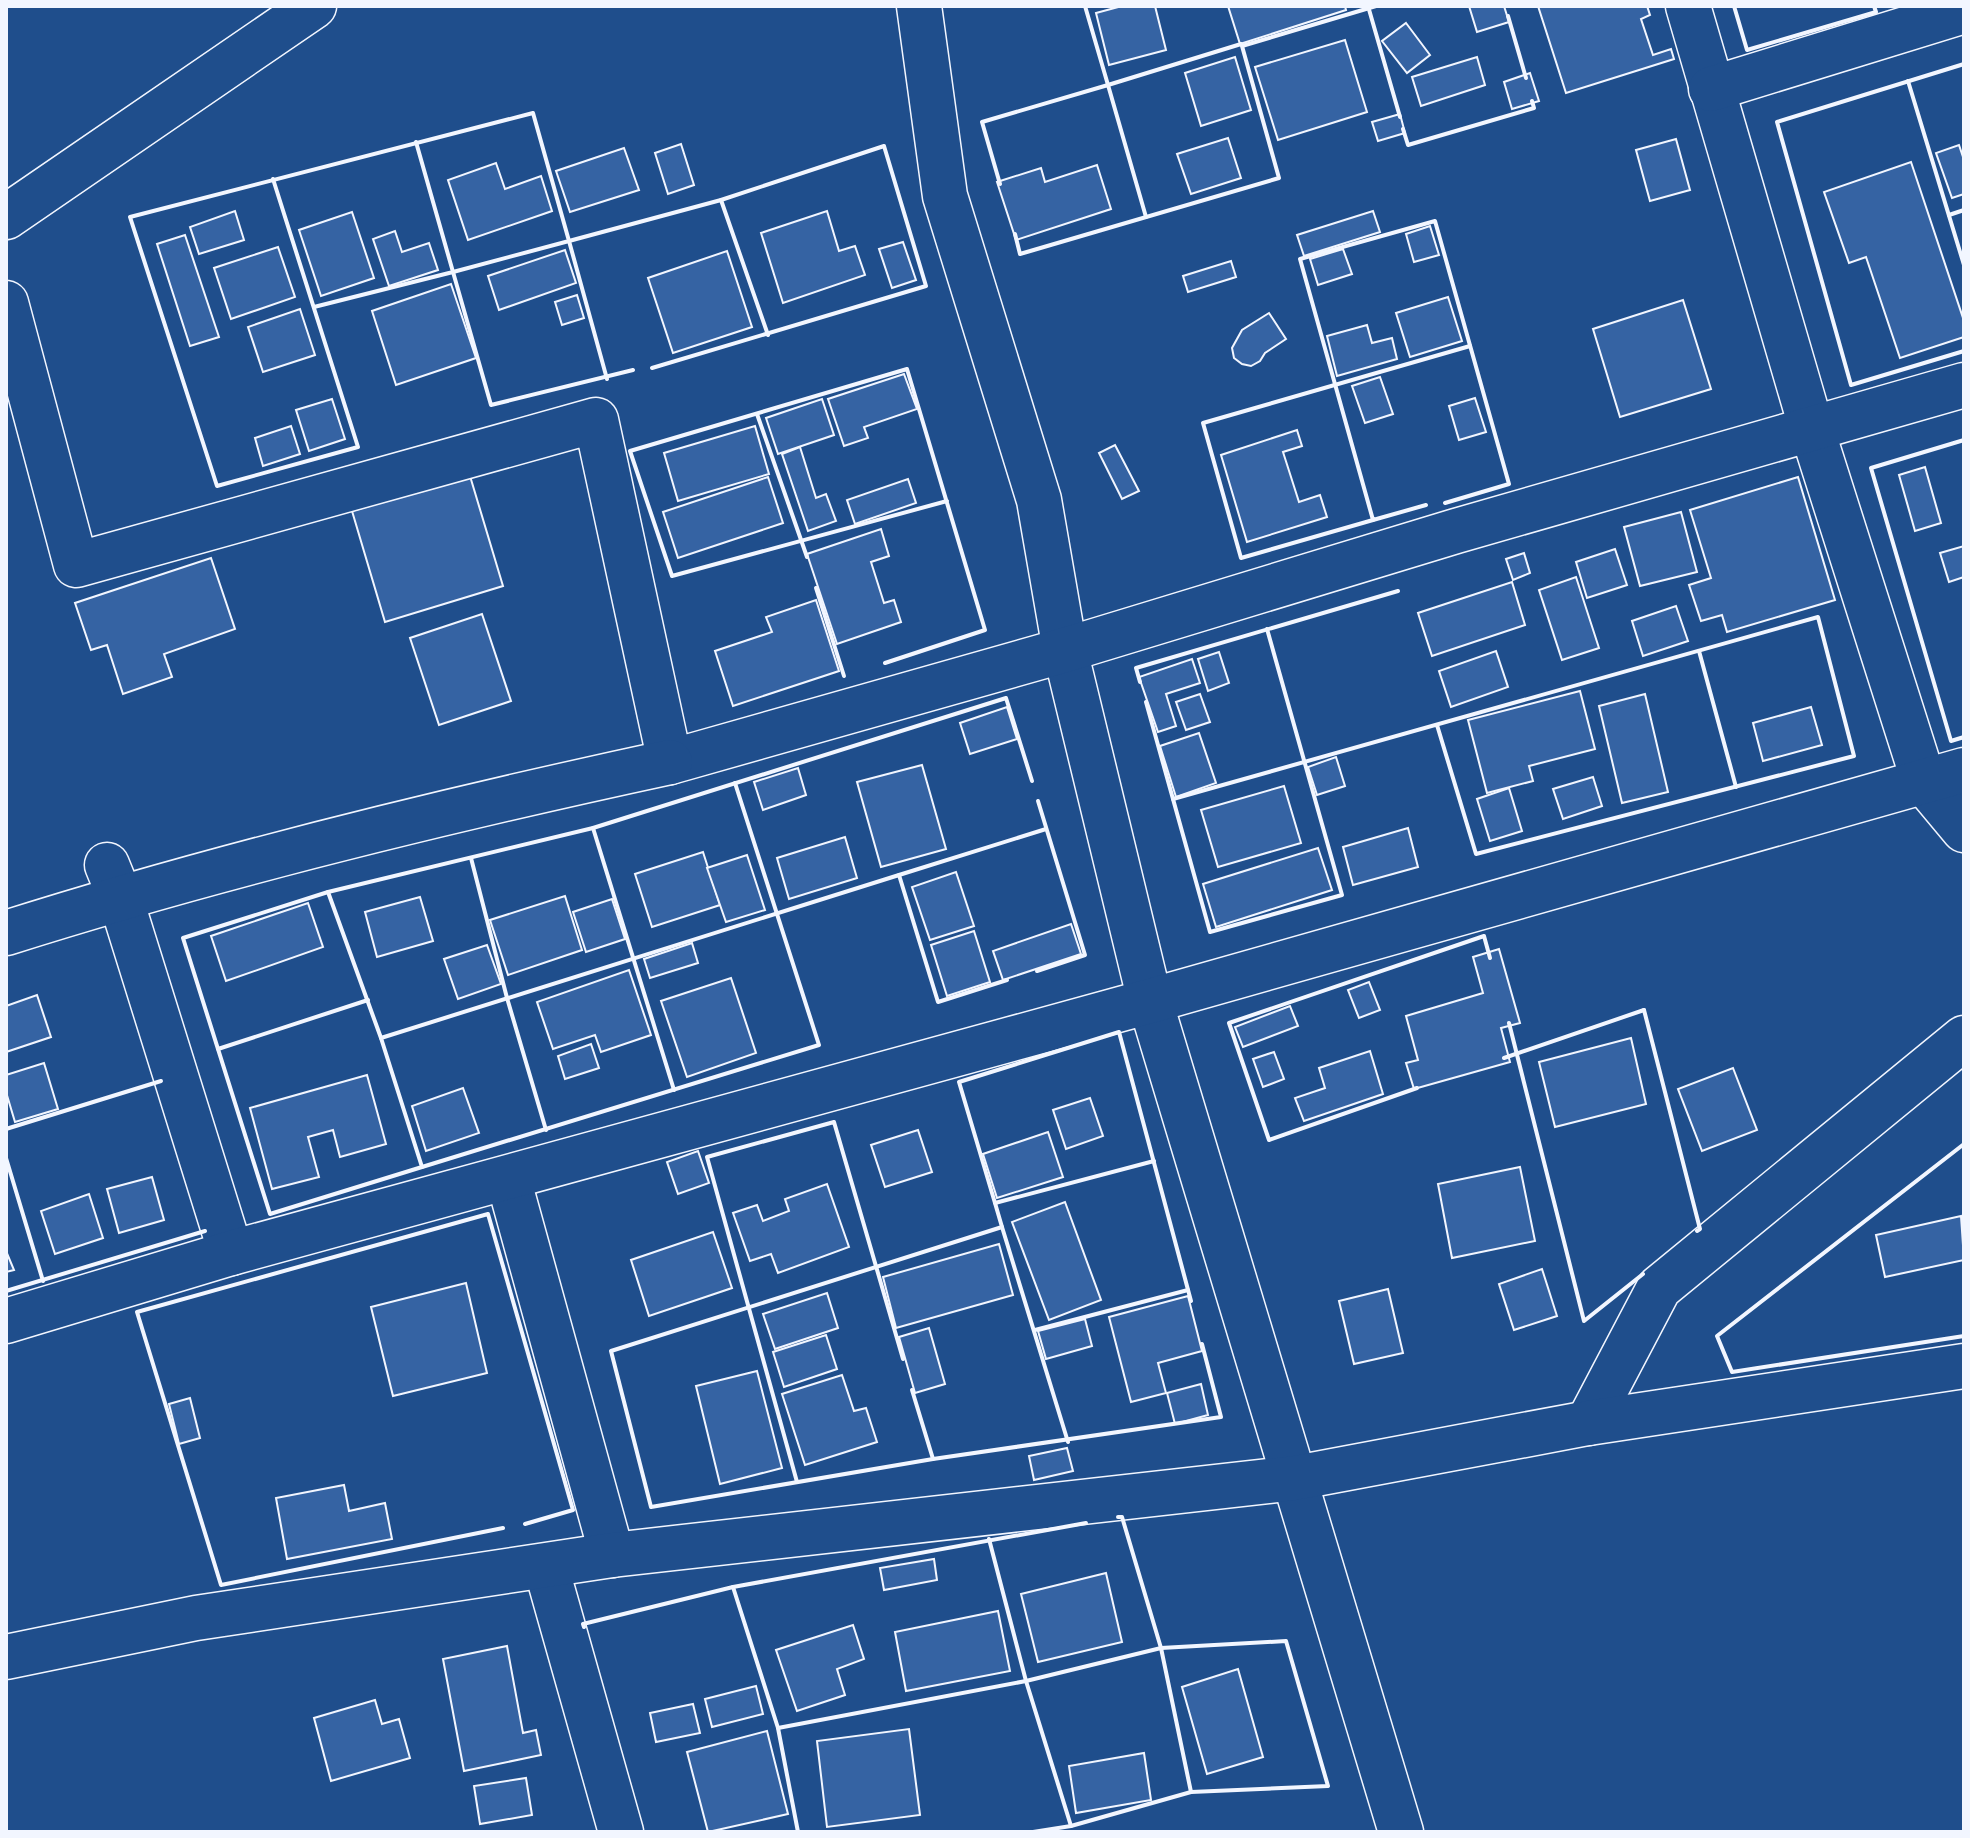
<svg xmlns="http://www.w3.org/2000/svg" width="1970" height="1838" font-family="Karla,sans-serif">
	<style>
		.building { fill: #3563a3; stroke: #f2f6ff; stroke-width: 2 }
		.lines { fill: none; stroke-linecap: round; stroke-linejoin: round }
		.minor-casing { stroke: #f2f6ff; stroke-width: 47 }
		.minor { stroke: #1f4e8c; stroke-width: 44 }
		.wall { stroke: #f2f6ff; stroke-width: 4 }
	</style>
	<rect width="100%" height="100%" fill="#1f4e8c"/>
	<g class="building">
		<polygon points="1122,6 1155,6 1166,50 1109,65 1096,13"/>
		<polygon points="1228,6 1345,6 1346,10 1240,44"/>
		<polygon points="1469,6 1504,6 1509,22 1477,32"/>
		<polygon points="1538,6 1647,6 1650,15 1641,19 1653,55 1671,49 1674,59 1566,93"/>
		<polygon points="1406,23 1430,55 1407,73 1382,41"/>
		<polygon points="1345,40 1367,112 1278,140 1255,67"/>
		<polygon points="1235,57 1251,110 1201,126 1185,73"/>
		<polygon points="1477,57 1485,85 1421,106 1412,77"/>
		<polygon points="1530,73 1539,101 1512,109 1504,82"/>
		<polygon points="1400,114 1405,133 1378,141 1372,122"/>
		<polygon points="1228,138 1241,178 1191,194 1177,154"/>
		<polygon points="1676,139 1690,190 1650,201 1636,150"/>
		<polygon points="681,144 694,185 668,194 655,153"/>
		<polygon points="1959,145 1964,160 1964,194 1952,198 1936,153"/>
		<polygon points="624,148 639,190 570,212 556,171"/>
		<polygon points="1911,162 1964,321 1964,337 1900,358 1866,257 1849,263 1824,192"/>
		<polygon points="496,163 505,189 541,176 552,211 468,240 448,180"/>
		<polygon points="1097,165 1111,209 1016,240 997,182 1041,168 1045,182"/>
		<polygon points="235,211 244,240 199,254 190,227"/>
		<polygon points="827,211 839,251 855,246 865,275 783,303 761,233"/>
		<polygon points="1373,211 1380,232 1304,256 1297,235"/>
		<polygon points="352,212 374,278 321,296 299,230"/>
		<polygon points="1430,226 1439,255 1414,262 1406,234"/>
		<polygon points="395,231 402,252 429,243 438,270 389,286 373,239"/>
		<polygon points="185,235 219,337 190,346 157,244"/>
		<polygon points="903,242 916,280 892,288 879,249"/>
		<polygon points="278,247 295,297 231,319 214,268"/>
		<polygon points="1343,249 1352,274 1318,285 1310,259"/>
		<polygon points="565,250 576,283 499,310 488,276"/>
		<polygon points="727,251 752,327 673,353 648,278"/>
		<polygon points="1231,261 1236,277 1188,292 1183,276"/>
		<polygon points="451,284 476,358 396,385 372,311"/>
		<polygon points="577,295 584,318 562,325 555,302"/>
		<polygon points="1448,297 1462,341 1410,357 1396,313"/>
		<polygon points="1683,300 1711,389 1620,417 1593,329"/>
		<polygon points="300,309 315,355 263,372 248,327"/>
		<polygon points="1269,313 1286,339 1265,353 1260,361 1251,366 1242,364 1234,358 1232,348 1242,330"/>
		<polygon points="1367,325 1372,343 1392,338 1397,359 1337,376 1327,336"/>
		<polygon points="904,374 917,409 864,427 868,438 844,446 828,399"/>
		<polygon points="1380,377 1393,414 1365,423 1352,386"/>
		<polygon points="1475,398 1486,432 1459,440 1449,406"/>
		<polygon points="332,399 345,439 309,451 296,410"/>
		<polygon points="822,399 834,435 778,454 766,418"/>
		<polygon points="291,426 300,454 263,466 255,438"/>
		<polygon points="755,426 769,474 678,501 664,453"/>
		<polygon points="1297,430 1302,446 1283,452 1299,502 1320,495 1327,517 1247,542 1221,455"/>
		<polygon points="1115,445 1139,491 1122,499 1099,453"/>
		<polygon points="800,447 816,498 826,494 836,521 808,531 782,454"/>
		<polygon points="1925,467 1941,523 1915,531 1899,475"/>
		<polygon points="470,476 503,586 385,622 352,511"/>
		<polygon points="768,477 783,523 678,558 663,512"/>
		<polygon points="1798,477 1835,600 1727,632 1722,615 1701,621 1689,585 1711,578 1690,510"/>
		<polygon points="908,479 916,503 855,524 847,500"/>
		<polygon points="1681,512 1697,572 1640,586 1624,527"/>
		<polygon points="881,529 889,556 871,562 884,603 894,600 901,622 837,644 807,554"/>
		<polygon points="1964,546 1964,577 1949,582 1940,553"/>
		<polygon points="1615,549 1627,585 1587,598 1576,562"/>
		<polygon points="1524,553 1530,573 1513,580 1506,559"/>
		<polygon points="211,558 235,629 164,654 172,677 123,694 107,645 91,650 75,603"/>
		<polygon points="1576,577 1599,648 1562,660 1539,590"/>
		<polygon points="1512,582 1525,625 1432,656 1418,613"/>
		<polygon points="816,600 839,671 733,706 715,651 772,632 766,617"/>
		<polygon points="1676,606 1688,641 1643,656 1632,621"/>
		<polygon points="482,614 511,701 439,725 410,638"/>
		<polygon points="1496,651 1508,687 1451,707 1439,671"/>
		<polygon points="1219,652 1229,683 1208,691 1198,659"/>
		<polygon points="1192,659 1200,683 1166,694 1176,726 1158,732 1139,677"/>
		<polygon points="1580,691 1595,749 1529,766 1533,781 1487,793 1468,720"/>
		<polygon points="1200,694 1210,722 1186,730 1176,702"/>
		<polygon points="1645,694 1668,792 1622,803 1599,706"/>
		<polygon points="1007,707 1017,739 970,754 960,723"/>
		<polygon points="1811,707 1822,745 1763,761 1753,723"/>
		<polygon points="1199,733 1216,783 1176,797 1160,746"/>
		<polygon points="1336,757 1345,786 1317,795 1308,767"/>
		<polygon points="922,765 946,849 881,867 857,782"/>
		<polygon points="798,768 806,795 763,810 754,782"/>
		<polygon points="1593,777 1602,806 1563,819 1553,789"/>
		<polygon points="1284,786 1301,843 1218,867 1201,810"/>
		<polygon points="1509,788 1522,831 1490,841 1477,799"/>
		<polygon points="1408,828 1418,867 1353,885 1343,847"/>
		<polygon points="845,837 857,878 789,899 777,858"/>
		<polygon points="1318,848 1332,890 1216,927 1203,884"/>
		<polygon points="703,852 720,905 652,927 635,874"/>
		<polygon points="747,855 765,910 726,922 707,868"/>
		<polygon points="956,872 974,926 930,940 912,887"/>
		<polygon points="565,896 582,950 508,975 490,920"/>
		<polygon points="420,897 433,941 377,957 365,912"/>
		<polygon points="612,899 625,939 586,952 573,912"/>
		<polygon points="308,903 323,947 226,981 211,936"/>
		<polygon points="1071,924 1081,954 1003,980 993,951"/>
		<polygon points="974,931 990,982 947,996 931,945"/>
		<polygon points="692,943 698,963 650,978 644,959"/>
		<polygon points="487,945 501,984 458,999 444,959"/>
		<polygon points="1499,949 1520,1023 1501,1028 1510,1062 1414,1089 1406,1063 1418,1060 1406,1016 1483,993 1473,957"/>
		<polygon points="629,970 651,1035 601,1052 595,1035 553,1049 537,1002"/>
		<polygon points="731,978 756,1053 687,1077 661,1001"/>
		<polygon points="1369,982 1380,1010 1359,1018 1348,990"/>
		<polygon points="37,995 51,1037 6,1052 6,1006"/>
		<polygon points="1290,1006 1298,1026 1243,1047 1235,1027"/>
		<polygon points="1631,1038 1646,1104 1555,1127 1539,1062"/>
		<polygon points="591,1044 599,1068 565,1079 558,1056"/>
		<polygon points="1370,1051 1383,1094 1304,1121 1295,1098 1325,1088 1319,1068"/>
		<polygon points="1274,1052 1284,1079 1263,1087 1253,1059"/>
		<polygon points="44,1063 58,1109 15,1122 6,1092 6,1075"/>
		<polygon points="1733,1068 1757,1130 1702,1151 1678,1089"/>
		<polygon points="367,1075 386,1144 340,1157 333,1130 308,1137 319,1177 272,1189 250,1108"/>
		<polygon points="463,1088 479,1133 426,1151 412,1106"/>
		<polygon points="1090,1098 1103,1136 1066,1149 1053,1110"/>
		<polygon points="918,1130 932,1172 885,1187 871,1145"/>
		<polygon points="1048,1132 1063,1177 997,1198 983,1154"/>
		<polygon points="698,1151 709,1183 678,1194 667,1162"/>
		<polygon points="1520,1167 1535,1241 1452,1258 1438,1184"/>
		<polygon points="152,1177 164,1220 119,1233 107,1189"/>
		<polygon points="827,1184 849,1247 778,1273 771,1254 750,1261 733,1213 757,1205 763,1221 789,1211 785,1199"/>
		<polygon points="89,1194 103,1238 55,1254 41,1211"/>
		<polygon points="1065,1202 1101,1300 1049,1320 1012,1222"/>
		<polygon points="1961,1216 1964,1260 1885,1277 1876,1235"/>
		<polygon points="713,1232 732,1288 649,1316 631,1260"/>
		<polygon points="999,1244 1013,1295 896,1328 883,1277"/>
		<polygon points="6,1251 14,1270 6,1272"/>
		<polygon points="1542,1269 1557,1316 1514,1330 1499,1284"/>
		<polygon points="466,1283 487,1373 393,1396 371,1307"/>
		<polygon points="1388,1289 1403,1353 1354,1364 1339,1301"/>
		<polygon points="827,1293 838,1328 775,1349 763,1314"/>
		<polygon points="1188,1296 1202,1351 1158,1363 1166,1393 1131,1402 1109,1317"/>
		<polygon points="1085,1319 1092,1346 1046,1359 1038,1331"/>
		<polygon points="929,1328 945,1384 915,1393 899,1337"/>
		<polygon points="826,1335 837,1369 784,1387 773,1352"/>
		<polygon points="757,1371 782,1468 720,1484 696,1386"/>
		<polygon points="842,1375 854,1411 866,1408 877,1442 805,1465 782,1394"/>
		<polygon points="1201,1384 1208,1415 1175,1424 1167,1393"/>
		<polygon points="190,1398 200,1438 179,1444 169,1404"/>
		<polygon points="1067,1448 1073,1471 1034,1480 1029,1456"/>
		<polygon points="344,1485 349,1511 385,1503 392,1539 287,1559 276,1498"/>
		<polygon points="934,1559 937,1580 884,1590 880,1568"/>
		<polygon points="1106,1573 1122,1642 1038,1662 1021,1594"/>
		<polygon points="998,1611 1010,1671 906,1691 895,1632"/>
		<polygon points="853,1625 864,1659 837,1669 845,1695 797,1711 776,1650"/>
		<polygon points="507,1646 523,1733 536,1730 541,1755 464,1771 443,1659"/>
		<polygon points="1238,1669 1263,1757 1207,1774 1182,1687"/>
		<polygon points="756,1686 763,1714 712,1727 705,1699"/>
		<polygon points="375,1700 382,1724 399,1719 410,1758 331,1781 314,1718"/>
		<polygon points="693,1704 700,1733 656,1742 650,1713"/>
		<polygon points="909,1729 920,1815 827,1827 817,1741"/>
		<polygon points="767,1731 788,1814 708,1832 687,1752"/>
		<polygon points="1144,1753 1151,1800 1076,1813 1069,1766"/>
		<polygon points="526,1778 532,1815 480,1824 474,1786"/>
	</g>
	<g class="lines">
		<defs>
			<g id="minor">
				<polyline points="919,6 945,196 1039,500 1065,650 1150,1001 1401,1832"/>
				<polyline points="1688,6 1812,430 1924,782 1964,830"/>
				<polyline points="1711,89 1964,11"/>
				<polyline points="6,217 314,6"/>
				<polyline points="6,303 76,565 596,420 670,762 1065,650 1456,531 1964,385"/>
				<polyline points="107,865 120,897 231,1253"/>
				<path d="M 6,933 C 224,864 447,810 670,762"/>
				<polyline points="508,1178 612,1555"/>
				<polyline points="6,1321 231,1253 1150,1001 1964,770"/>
				<polyline points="1588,1423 1659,1288 1964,1038"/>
				<polyline points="546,1567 621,1832"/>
				<polyline points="6,1657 196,1618 612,1555 1295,1478 1588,1423 1964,1366"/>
			</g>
		</defs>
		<use href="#minor" class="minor-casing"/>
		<use href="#minor" class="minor"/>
		<g class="wall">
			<polyline points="1085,6 1108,85 1241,44"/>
			<polyline points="1368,6 1400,117"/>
			<polyline points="1734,6 1747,50 1876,12 1874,6"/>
			<polyline points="1508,16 1526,78"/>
			<polyline points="1964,64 1777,122 1851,385 1964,351"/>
			<polyline points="1908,81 1964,265"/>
			<polyline points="1403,129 1408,145 1534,108 1532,101"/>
			<polyline points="273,179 358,447 217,486 130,217 533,113 569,241 453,272 491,405 633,370"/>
			<polyline points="1000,184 982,122 1108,85 1146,217"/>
			<polyline points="721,200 768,335"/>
			<polyline points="1949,215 1964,210"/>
			<polyline points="1015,234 1020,254 1279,178 1242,46 1376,6"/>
			<polyline points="314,307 453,272 416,142"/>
			<polyline points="607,379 569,241 721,200 884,146 926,286 652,368"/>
			<polyline points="757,414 807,557"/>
			<polyline points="1964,440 1871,468 1951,741 1964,737"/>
			<polyline points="1426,505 1373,520 1300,259 1435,221 1509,484 1445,503"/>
			<polyline points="1373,520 1241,558 1203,423 1470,346"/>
			<polyline points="816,588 844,676"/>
			<polyline points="1699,651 1736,787"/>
			<polyline points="885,663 985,630 907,369 630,451 672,576 947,501"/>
			<polyline points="1140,682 1136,668 1398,591"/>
			<polyline points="1146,702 1210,932 1342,895 1267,629"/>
			<polyline points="1173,799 1818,617 1854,756 1476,854 1437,725"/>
			<polyline points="593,828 674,1090"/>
			<polyline points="471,858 507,998 546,1130"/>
			<polyline points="899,875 1046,829"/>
			<polyline points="328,892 381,1038"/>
			<polyline points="1037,971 1085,955 1038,801"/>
			<polyline points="1007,980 938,1002 899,875 381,1038 422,1167 270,1214 183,938 328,892 593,828 1006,698 1032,781"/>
			<polyline points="1644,1010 1700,1229 1697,1231"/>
			<polyline points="1509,1023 1584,1321 1643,1274"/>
			<polyline points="218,1049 368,1000"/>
			<polyline points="1504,1058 1644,1010"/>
			<polyline points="1417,1088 1269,1140 1229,1023 1484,936 1490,958"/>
			<polyline points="6,1129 161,1081"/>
			<polyline points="1964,1144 1717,1336 1732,1372 1964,1336"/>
			<polyline points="6,1158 43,1281"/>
			<polyline points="1154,1161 995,1203 1002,1227 611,1351 651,1507 933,1459 1221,1417 1202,1344"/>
			<polyline points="422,1167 819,1045 735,783"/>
			<polyline points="995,1203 959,1082 1119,1032 1191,1301"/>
			<polyline points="1002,1227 1068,1442"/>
			<polyline points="6,1291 205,1231"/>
			<polyline points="1035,1330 1188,1290"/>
			<polyline points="912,1390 933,1459"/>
			<polyline points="797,1482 707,1157 834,1122 903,1359"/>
			<polyline points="1118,1517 1122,1517 1161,1648 1191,1792"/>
			<polyline points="503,1528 221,1585 137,1312 488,1214 573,1510 525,1524"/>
			<polyline points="989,1539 1026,1681 1071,1826"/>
			<polyline points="733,1587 1086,1523"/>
			<polyline points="584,1627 583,1624 733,1587 778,1728 1026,1681 1161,1648 1286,1641 1328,1786 1191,1792 1071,1826 1033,1832"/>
			<polyline points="778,1728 798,1832"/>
		</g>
	</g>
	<rect width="1970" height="1838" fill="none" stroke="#f2f6ff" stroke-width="16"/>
</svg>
